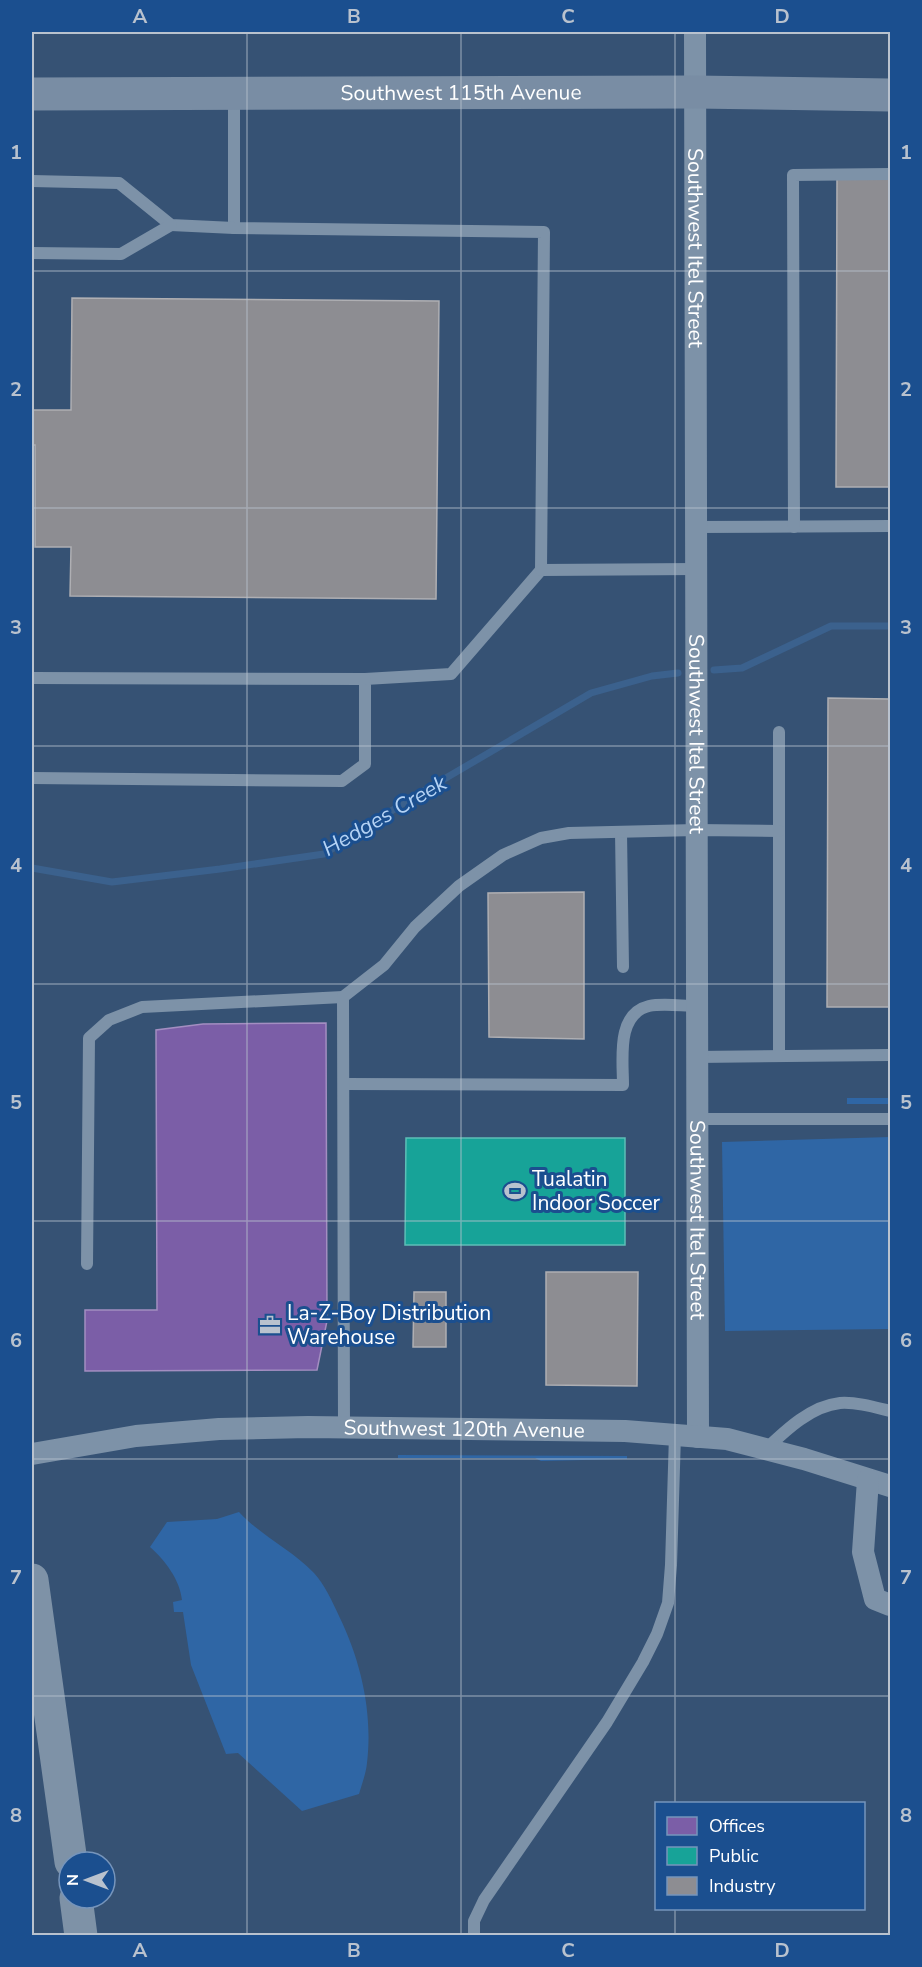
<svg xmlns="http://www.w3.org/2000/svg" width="922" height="1967" font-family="'Nunito Sans',sans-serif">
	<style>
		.green { fill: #2f66a5 }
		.offices { fill: #7b5ea7; stroke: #a38ec1; stroke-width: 1.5 }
		.public { fill: #17a398; stroke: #5dbfb7; stroke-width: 1.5 }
		.industry { fill: #8d8d92; stroke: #afafb3; stroke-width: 1.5 }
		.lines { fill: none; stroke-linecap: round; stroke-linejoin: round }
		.stream { stroke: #3b618d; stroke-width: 7 }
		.lane { stroke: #7d92a8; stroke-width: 12 }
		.street { stroke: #7d92a8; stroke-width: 22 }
		.secondary { stroke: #798da4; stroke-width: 33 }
		.highway { stroke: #7e92a7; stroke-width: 33 }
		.grid { fill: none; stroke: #b9c2ce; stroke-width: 1.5; stroke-opacity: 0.55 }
		.labels { text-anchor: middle; stroke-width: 6; stroke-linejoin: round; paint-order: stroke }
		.street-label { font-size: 21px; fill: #fff; stroke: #1b4f8f }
		.poi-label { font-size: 21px; fill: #fff; stroke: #1b4f8f; text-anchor: start }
		.water-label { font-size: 22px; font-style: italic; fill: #b5d3f5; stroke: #1b4f8f }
		.neatline { fill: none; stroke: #b9c2ce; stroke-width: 2 }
		.grid-label { font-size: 20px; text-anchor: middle; font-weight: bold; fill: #b9c2ce }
	</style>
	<rect width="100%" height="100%" fill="#365274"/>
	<g class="green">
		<rect x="847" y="1098" width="43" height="6"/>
		<polygon points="890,1137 890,1329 725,1331 722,1142"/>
		<polygon points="398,1455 627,1456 627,1459 541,1461 535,1458 398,1458"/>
		<path d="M 239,1512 C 261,1536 291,1549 314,1573 C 325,1585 332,1601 339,1616 C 361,1661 373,1713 367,1763 C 366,1773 362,1784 359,1794 L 302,1811 L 238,1753 L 226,1754 L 191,1665 L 183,1612 L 174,1612 L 173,1602 L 182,1600 C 180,1580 165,1560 150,1547 L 167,1522 L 217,1519 Z"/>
	</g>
	<polygon class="offices" points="326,1023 327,1321 317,1370 85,1371 85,1310 157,1310 156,1030 203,1024"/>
	<polygon class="public" points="406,1138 625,1138 625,1245 405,1245"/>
	<g class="industry">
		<polygon points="837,179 890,179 890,487 836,487"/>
		<polygon points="72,298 439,301 436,599 70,596 71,547 35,547 35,445 32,445 32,410 71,410"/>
		<polygon points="828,698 890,699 890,1007 827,1007"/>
		<polygon points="584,892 584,1039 489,1037 488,893"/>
		<polygon points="546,1272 638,1272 637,1386 546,1385"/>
		<polygon points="414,1292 446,1292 446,1347 413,1347"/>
	</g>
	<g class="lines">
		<g class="stream">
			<polyline points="714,670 742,668 831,626 890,626"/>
			<polyline points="32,868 112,882 220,869 324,854 410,799 591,693 652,676 678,673"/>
		</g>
		<g class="lane">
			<polyline points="234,95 234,228"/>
			<polyline points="32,181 119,183 171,225 234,228 544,232 541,570 451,674 365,679 365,764 342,781 32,778"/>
			<polyline points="32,253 121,254 171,225"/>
			<polyline points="696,527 890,526"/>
			<polyline points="794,527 793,175 890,174"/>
			<polyline points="541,570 696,569"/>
			<polyline points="32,678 365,679"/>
			<polyline points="779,732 779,1056"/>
			<polyline points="621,832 623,967"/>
			<polyline points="696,1057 890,1055"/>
			<path d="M 344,1084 L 623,1085 C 623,1059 616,1014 649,1006 C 663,1003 682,1006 696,1006"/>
			<polyline points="696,1119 890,1119"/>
			<polyline points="87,1264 89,1038 109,1020 142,1007 343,997"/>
			<polyline points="344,1427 343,997 384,965 415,927 459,886 503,855 541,838 569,833 696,830 779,831"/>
			<path d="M 766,1449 C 786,1430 811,1406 840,1403 C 857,1402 874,1407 890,1411"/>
			<polyline points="474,1936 474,1921 484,1900 607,1722 643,1662 657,1634 668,1603 671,1565 675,1435"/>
		</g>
		<g class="street">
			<path id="s1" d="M 695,32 L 698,1437"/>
			<path id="s2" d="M 32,1454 L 136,1436 L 219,1429 L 308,1427 L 625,1431 L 727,1439 L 804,1459 L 890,1486"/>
			<polyline points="868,1480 863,1552 875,1599 890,1605"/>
		</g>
		<path class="secondary" id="s3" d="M 32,94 L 695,92 L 890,95"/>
		<g class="highway">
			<polyline points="32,1580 71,1862"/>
			<polyline points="76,1898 81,1936"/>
		</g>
	</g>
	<path class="grid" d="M 247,32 L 247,1936M 461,32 L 461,1936M 675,32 L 675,1804M 32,271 L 890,271M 32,508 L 890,508M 32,746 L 890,746M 32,984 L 890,984M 32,1221 L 890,1221M 32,1459 L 890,1459M 32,1696 L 890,1696M 675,1908 L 675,1936"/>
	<defs>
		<symbol id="stadium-bare" viewBox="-9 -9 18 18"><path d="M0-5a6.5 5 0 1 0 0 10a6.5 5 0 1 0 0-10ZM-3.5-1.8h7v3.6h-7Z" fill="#b9c2ce" stroke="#1b4f8f" stroke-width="2.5" paint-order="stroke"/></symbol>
		<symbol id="office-bare" viewBox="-9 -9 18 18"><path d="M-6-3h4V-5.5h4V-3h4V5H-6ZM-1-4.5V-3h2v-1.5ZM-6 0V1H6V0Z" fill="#b9c2ce" stroke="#1b4f8f" stroke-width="2.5" paint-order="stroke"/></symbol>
	</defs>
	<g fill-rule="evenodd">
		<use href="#stadium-bare" x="500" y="1176" width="30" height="30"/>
		<use href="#office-bare" x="255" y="1310" width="30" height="30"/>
	</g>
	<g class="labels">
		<g class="street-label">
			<text dy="7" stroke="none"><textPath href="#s3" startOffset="429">Southwest 115th Avenue</textPath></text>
			<text dy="7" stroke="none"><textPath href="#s1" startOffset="216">Southwest Itel Street</textPath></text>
			<text dy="7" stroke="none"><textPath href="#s1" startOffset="702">Southwest Itel Street</textPath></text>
			<text dy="7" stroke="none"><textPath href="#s1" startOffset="1188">Southwest Itel Street</textPath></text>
			<text dy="7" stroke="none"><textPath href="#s2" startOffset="434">Southwest 120th Avenue</textPath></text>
		</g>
		<g class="poi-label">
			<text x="532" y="1186">Tualatin<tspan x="532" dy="24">Indoor Soccer</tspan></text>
			<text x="287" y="1320">La-Z-Boy Distribution<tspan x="287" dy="24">Warehouse</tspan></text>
		</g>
		<g class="water-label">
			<text transform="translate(384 815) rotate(-30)" y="8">Hedges Creek</text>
		</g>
	</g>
	<rect width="922" height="1967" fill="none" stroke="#1b4f8f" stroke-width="66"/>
	<rect x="655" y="1802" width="210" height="108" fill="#1b4f8f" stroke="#7695bc" stroke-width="1.5"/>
	<rect x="667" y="1817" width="30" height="18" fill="#7b5ea7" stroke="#7695bc" stroke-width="1.5"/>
	<text x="709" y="1832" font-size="18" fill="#ffffff">Offices</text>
	<rect x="667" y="1847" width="30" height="18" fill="#17a398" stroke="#7695bc" stroke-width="1.5"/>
	<text x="709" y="1862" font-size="18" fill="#ffffff">Public</text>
	<rect x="667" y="1877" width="30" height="18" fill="#8d8d92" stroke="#7695bc" stroke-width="1.5"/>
	<text x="709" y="1892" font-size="18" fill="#ffffff">Industry</text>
	<g transform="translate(87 1880) rotate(270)"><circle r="28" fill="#1b4f8f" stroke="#7695bc" stroke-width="1.5"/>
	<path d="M0-4.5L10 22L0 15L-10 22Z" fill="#b9c2ce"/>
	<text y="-9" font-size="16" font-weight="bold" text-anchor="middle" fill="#ffffff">N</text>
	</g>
	<rect x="33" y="33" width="856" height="1901" class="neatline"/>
	<g class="grid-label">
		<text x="140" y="23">A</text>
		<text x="354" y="23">B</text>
		<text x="568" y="23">C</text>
		<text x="782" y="23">D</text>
		<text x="16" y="159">1</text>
		<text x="906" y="159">1</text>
		<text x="16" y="396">2</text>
		<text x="906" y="396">2</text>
		<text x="16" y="634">3</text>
		<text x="906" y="634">3</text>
		<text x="16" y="872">4</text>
		<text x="906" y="872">4</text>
		<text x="16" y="1109">5</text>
		<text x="906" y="1109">5</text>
		<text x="16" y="1347">6</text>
		<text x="906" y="1347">6</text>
		<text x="16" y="1584">7</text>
		<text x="906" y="1584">7</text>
		<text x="16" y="1822">8</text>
		<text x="906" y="1822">8</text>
		<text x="140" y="1957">A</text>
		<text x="354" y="1957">B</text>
		<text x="568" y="1957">C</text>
		<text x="782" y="1957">D</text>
	</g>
</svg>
